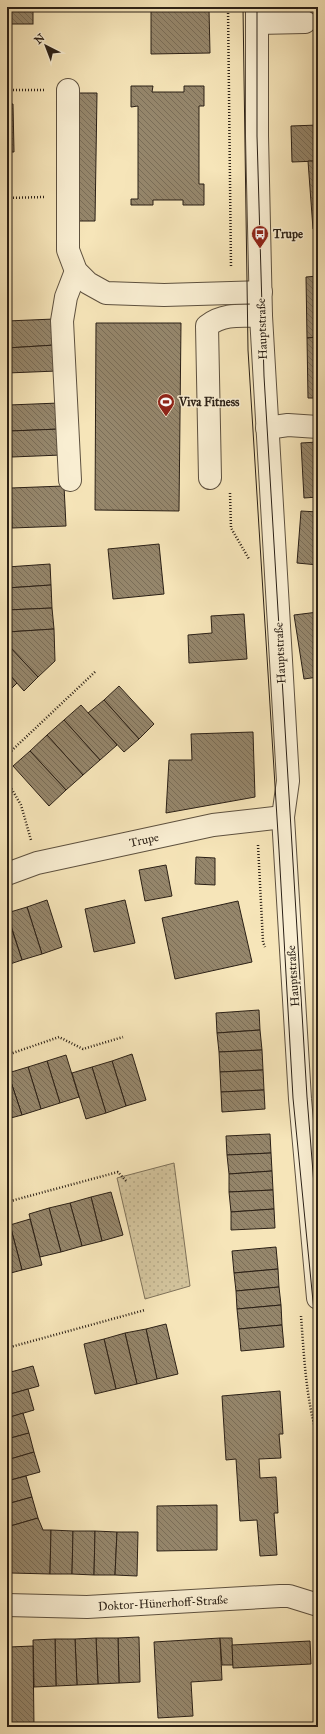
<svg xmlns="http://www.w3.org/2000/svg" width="325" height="1734" font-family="'IM FELL Great Primer',serif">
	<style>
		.park { fill: url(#park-dots); stroke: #7f725a }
		.building { fill: url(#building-back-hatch); stroke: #2b2016 }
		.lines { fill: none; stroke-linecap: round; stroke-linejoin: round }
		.minor-casing { stroke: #5e513f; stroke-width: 24 }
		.path { stroke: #2b2016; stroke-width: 2.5; stroke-dasharray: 1 2; stroke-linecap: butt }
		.minor { stroke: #f9eed2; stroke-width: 22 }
		.tram { stroke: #2b2016; stroke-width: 1 }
		.labels { text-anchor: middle; stroke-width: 3; stroke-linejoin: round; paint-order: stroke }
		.poi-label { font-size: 12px; font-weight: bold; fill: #2b2016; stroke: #f9eed2; text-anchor: start }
		.street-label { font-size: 12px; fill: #2b2016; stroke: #f9eed2 }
	</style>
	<defs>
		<pattern id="park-dots" width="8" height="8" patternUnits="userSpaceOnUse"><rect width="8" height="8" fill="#d3c49d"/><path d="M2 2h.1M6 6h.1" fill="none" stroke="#b5a886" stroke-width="1.8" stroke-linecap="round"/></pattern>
		<pattern id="building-back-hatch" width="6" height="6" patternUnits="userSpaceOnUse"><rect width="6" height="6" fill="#95866b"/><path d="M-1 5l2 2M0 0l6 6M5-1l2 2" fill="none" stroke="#7a6d57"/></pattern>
	</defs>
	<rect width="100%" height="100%" fill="#f6e5b9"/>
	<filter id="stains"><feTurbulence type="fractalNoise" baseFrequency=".005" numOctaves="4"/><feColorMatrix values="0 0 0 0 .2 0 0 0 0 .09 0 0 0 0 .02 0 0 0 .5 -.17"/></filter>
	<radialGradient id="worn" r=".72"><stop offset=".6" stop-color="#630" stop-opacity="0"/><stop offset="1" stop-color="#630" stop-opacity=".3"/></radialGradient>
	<polygon class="park" points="174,1163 190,1286 145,1299 117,1178"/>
	<g class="building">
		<rect x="7" y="7" width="26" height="17"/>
		<polygon points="209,9 210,53 151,54 151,11"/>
		<polygon points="131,86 153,86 152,92 184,92 184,86 204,86 204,106 199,106 199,184 204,184 204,205 183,205 183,200 153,200 153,205 131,205 131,199 138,199 138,106 131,107"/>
		<polygon points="72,93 97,93 95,221 71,221"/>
		<polygon points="7,104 13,104 14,152 7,152"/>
		<polygon points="318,125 318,161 292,162 291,126"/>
		<polygon points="308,161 318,161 318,229 313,229"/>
		<polygon points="318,276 318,337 307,338 306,277"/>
		<polygon points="54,319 55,345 7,348 7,321"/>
		<polygon points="96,323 181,323 179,511 95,510"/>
		<polygon points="318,337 318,398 308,398 307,338"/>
		<polygon points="55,345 57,371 7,373 7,348"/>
		<polygon points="59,403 60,429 10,431 9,405"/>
		<polygon points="60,429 61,455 12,457 10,431"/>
		<polygon points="318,442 318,497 304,498 301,443"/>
		<polygon points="64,486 66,526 12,528 11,488"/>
		<polygon points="301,511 318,512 318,565 297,563"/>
		<polygon points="159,544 164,594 113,599 108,549"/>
		<polygon points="50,564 51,585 7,588 7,567"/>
		<polygon points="51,585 52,608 7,610 7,588"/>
		<polygon points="52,608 54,629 7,632 7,610"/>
		<polygon points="318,612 318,677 304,679 294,615"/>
		<polygon points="244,614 247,659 189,663 188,635 212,633 211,616"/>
		<polygon points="54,629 55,661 38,677 7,644 7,632"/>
		<polygon points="7,644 38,677 24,691 7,672"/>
		<polygon points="7,672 17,683 7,693"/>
		<polygon points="119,686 154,724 139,739 104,700"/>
		<polygon points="104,700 139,739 124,752 88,713"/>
		<polygon points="81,705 117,745 100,760 64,720"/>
		<polygon points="64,720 100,760 83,775 47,735"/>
		<polygon points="253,732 255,797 166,813 169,760 192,760 191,734"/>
		<polygon points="47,735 83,775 66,790 30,751"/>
		<polygon points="30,751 66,790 49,806 13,766"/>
		<polygon points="196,857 215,858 215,885 195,884"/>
		<polygon points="166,865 172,896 145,901 139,870"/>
		<polygon points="47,900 62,947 42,954 27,907"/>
		<polygon points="125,900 135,943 94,952 85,909"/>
		<polygon points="238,901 252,962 175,979 162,918"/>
		<polygon points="27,907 42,954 22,960 7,913"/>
		<polygon points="7,915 22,960 7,965"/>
		<polygon points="259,1010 260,1030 217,1033 216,1013"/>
		<polygon points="260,1030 262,1050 219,1052 217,1033"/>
		<polygon points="262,1050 263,1070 220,1072 219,1052"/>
		<polygon points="132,1054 146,1100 126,1106 112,1061"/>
		<polygon points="66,1055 79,1097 60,1103 47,1061"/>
		<polygon points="47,1061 60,1103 41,1109 28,1067"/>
		<polygon points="112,1061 126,1106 106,1113 92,1067"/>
		<polygon points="28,1067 41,1109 22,1115 8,1073"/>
		<polygon points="92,1067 106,1113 86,1119 72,1073"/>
		<polygon points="263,1070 264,1090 221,1092 220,1072"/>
		<polygon points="7,1073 8,1073 22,1115 7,1119"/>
		<polygon points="264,1090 265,1109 222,1112 221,1092"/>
		<polygon points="270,1134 271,1153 227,1155 226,1136"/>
		<polygon points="271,1153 272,1171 229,1174 227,1155"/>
		<polygon points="272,1171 273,1190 229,1192 229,1174"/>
		<polygon points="273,1190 274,1209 231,1212 229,1192"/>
		<polygon points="111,1192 123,1235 102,1241 91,1197"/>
		<polygon points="91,1197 102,1241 82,1246 70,1203"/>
		<polygon points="70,1203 82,1246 61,1252 49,1208"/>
		<polygon points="49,1208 61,1252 40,1257 29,1214"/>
		<polygon points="274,1209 275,1228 231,1230 231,1212"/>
		<polygon points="30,1219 42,1265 22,1270 10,1225"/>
		<polygon points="10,1225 22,1270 7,1274 7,1226"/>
		<polygon points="276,1247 278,1269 234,1273 232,1251"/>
		<polygon points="278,1269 279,1287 236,1291 234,1273"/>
		<polygon points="279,1287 281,1305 237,1309 236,1291"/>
		<polygon points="281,1305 282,1325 239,1329 237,1309"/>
		<polygon points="166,1324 178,1374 157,1379 146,1329"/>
		<polygon points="282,1325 284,1347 241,1351 239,1329"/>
		<polygon points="146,1329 157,1379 137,1384 125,1333"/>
		<polygon points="125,1333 137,1384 116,1389 104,1339"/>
		<polygon points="104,1339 116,1389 95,1394 84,1344"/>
		<polygon points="33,1366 39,1386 7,1395 7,1373"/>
		<polygon points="28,1389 34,1410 7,1418 7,1395"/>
		<polygon points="280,1391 283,1434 279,1434 281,1458 259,1459 260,1478 276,1477 278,1513 274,1513 277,1555 260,1556 257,1520 240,1521 236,1459 226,1460 222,1396"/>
		<polygon points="23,1413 29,1433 7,1439 7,1418"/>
		<polygon points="29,1433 34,1452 7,1460 7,1439"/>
		<polygon points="34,1452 40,1472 7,1481 7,1460"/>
		<polygon points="26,1476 32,1497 7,1504 7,1481"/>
		<polygon points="32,1497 38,1518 7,1527 7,1504"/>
		<polygon points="217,1505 217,1550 157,1551 157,1506"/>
		<polygon points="38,1518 43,1530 51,1530 50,1574 11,1573 7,1558 7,1527"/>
		<polygon points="51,1530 73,1531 72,1574 50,1574"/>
		<polygon points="73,1531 95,1531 94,1575 72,1574"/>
		<polygon points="95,1531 117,1532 115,1575 94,1575"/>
		<polygon points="117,1532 138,1532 137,1576 115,1575"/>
		<polygon points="139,1637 140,1682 119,1683 118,1638"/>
		<polygon points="96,1638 118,1638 119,1683 98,1684"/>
		<polygon points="96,1638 98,1684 77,1685 75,1639"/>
		<polygon points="220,1638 222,1680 191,1682 193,1716 158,1718 154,1642"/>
		<polygon points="220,1638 232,1638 233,1665 222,1665"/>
		<polygon points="55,1639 75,1639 77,1685 56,1686"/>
		<polygon points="55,1639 56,1686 34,1687 33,1640"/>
		<polygon points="310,1641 311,1664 233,1668 232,1645"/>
		<polygon points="33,1646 34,1727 9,1727 9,1647"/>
	</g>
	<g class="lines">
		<defs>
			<g id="minor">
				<polyline points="257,7 257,136 261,316 288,781 283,817 300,1099 318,1298"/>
				<polyline points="257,23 305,22"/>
				<polyline points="68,90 68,250 76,271 88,283 106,293 164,295 261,292"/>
				<polyline points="267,428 288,425 318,427"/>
				<path d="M 210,478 L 207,326 C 224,313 241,316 261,316"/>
				<polyline points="70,480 62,321 66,297 76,271"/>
				<polyline points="7,874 37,863 213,825 283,817"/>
				<polyline points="7,1605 87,1607 280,1596 289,1596 318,1605"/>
			</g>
		</defs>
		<use href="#minor" class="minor-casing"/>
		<g class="path">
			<polyline points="228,7 231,268"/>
			<polyline points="7,90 44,90"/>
			<polyline points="7,198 44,197"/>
			<polyline points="230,493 231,528 249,559"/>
			<polyline points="7,755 96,671"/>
			<polyline points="7,781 21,805 31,840"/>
			<polyline points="258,845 263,942 265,947"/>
			<polyline points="7,1055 59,1037 83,1049 123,1037"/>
			<polyline points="7,1202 118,1172 127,1182"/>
			<path d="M 301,1316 C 304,1355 306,1401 318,1438"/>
			<polyline points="7,1348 145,1310"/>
			<polyline points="315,1432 318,1498"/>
		</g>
		<use href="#minor" class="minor"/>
		<g class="tram">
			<polyline points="243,7 248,350 279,850 293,1098 318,1352"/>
			<polyline points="257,7 257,136 264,376 307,1097 318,1235"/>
		</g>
	</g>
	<defs>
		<symbol id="bus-pin" viewBox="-11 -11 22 30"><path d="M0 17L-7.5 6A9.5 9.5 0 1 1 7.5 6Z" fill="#8f2418" stroke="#f9eed2"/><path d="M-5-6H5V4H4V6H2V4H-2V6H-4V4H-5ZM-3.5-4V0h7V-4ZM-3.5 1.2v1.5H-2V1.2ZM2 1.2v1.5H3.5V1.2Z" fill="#fff"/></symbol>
		<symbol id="stadium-pin" viewBox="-11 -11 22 30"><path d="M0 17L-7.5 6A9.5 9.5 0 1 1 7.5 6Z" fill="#8f2418" stroke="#f9eed2"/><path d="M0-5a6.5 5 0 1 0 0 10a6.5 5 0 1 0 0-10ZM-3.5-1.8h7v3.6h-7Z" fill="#fff"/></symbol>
	</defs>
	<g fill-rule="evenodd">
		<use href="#bus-pin" x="250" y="224" width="20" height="27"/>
		<use href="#stadium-pin" x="156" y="392" width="20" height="27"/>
	</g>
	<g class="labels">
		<g class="poi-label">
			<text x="273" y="238">Trupe</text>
			<text x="179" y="406">Viva Fitness</text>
		</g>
		<g class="street-label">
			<text transform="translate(262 329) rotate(-92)" y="4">Hauptstraße</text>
			<text transform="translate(280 653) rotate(-93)" y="4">Hauptstraße</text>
			<text transform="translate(144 840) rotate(-12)" y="4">Trupe</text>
			<text transform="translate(293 976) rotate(-94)" y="4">Hauptstraße</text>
			<text transform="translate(163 1603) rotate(-3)" y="4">Doktor-Hünerhoff-Straße</text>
		</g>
	</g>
	<rect width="325" height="1734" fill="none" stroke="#f6e5b9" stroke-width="24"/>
	<rect x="8" y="8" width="309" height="1718" fill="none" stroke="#2b2016" stroke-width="2"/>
	<rect x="12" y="12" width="301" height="1710" fill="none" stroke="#2b2016"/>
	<g transform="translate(46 46) rotate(318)" stroke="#f9eed2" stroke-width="3" paint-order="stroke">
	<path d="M0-3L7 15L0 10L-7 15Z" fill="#2b2016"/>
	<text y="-6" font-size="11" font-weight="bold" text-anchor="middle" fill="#2b2016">N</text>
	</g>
	<rect width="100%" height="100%" filter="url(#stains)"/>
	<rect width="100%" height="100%" fill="url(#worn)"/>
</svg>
